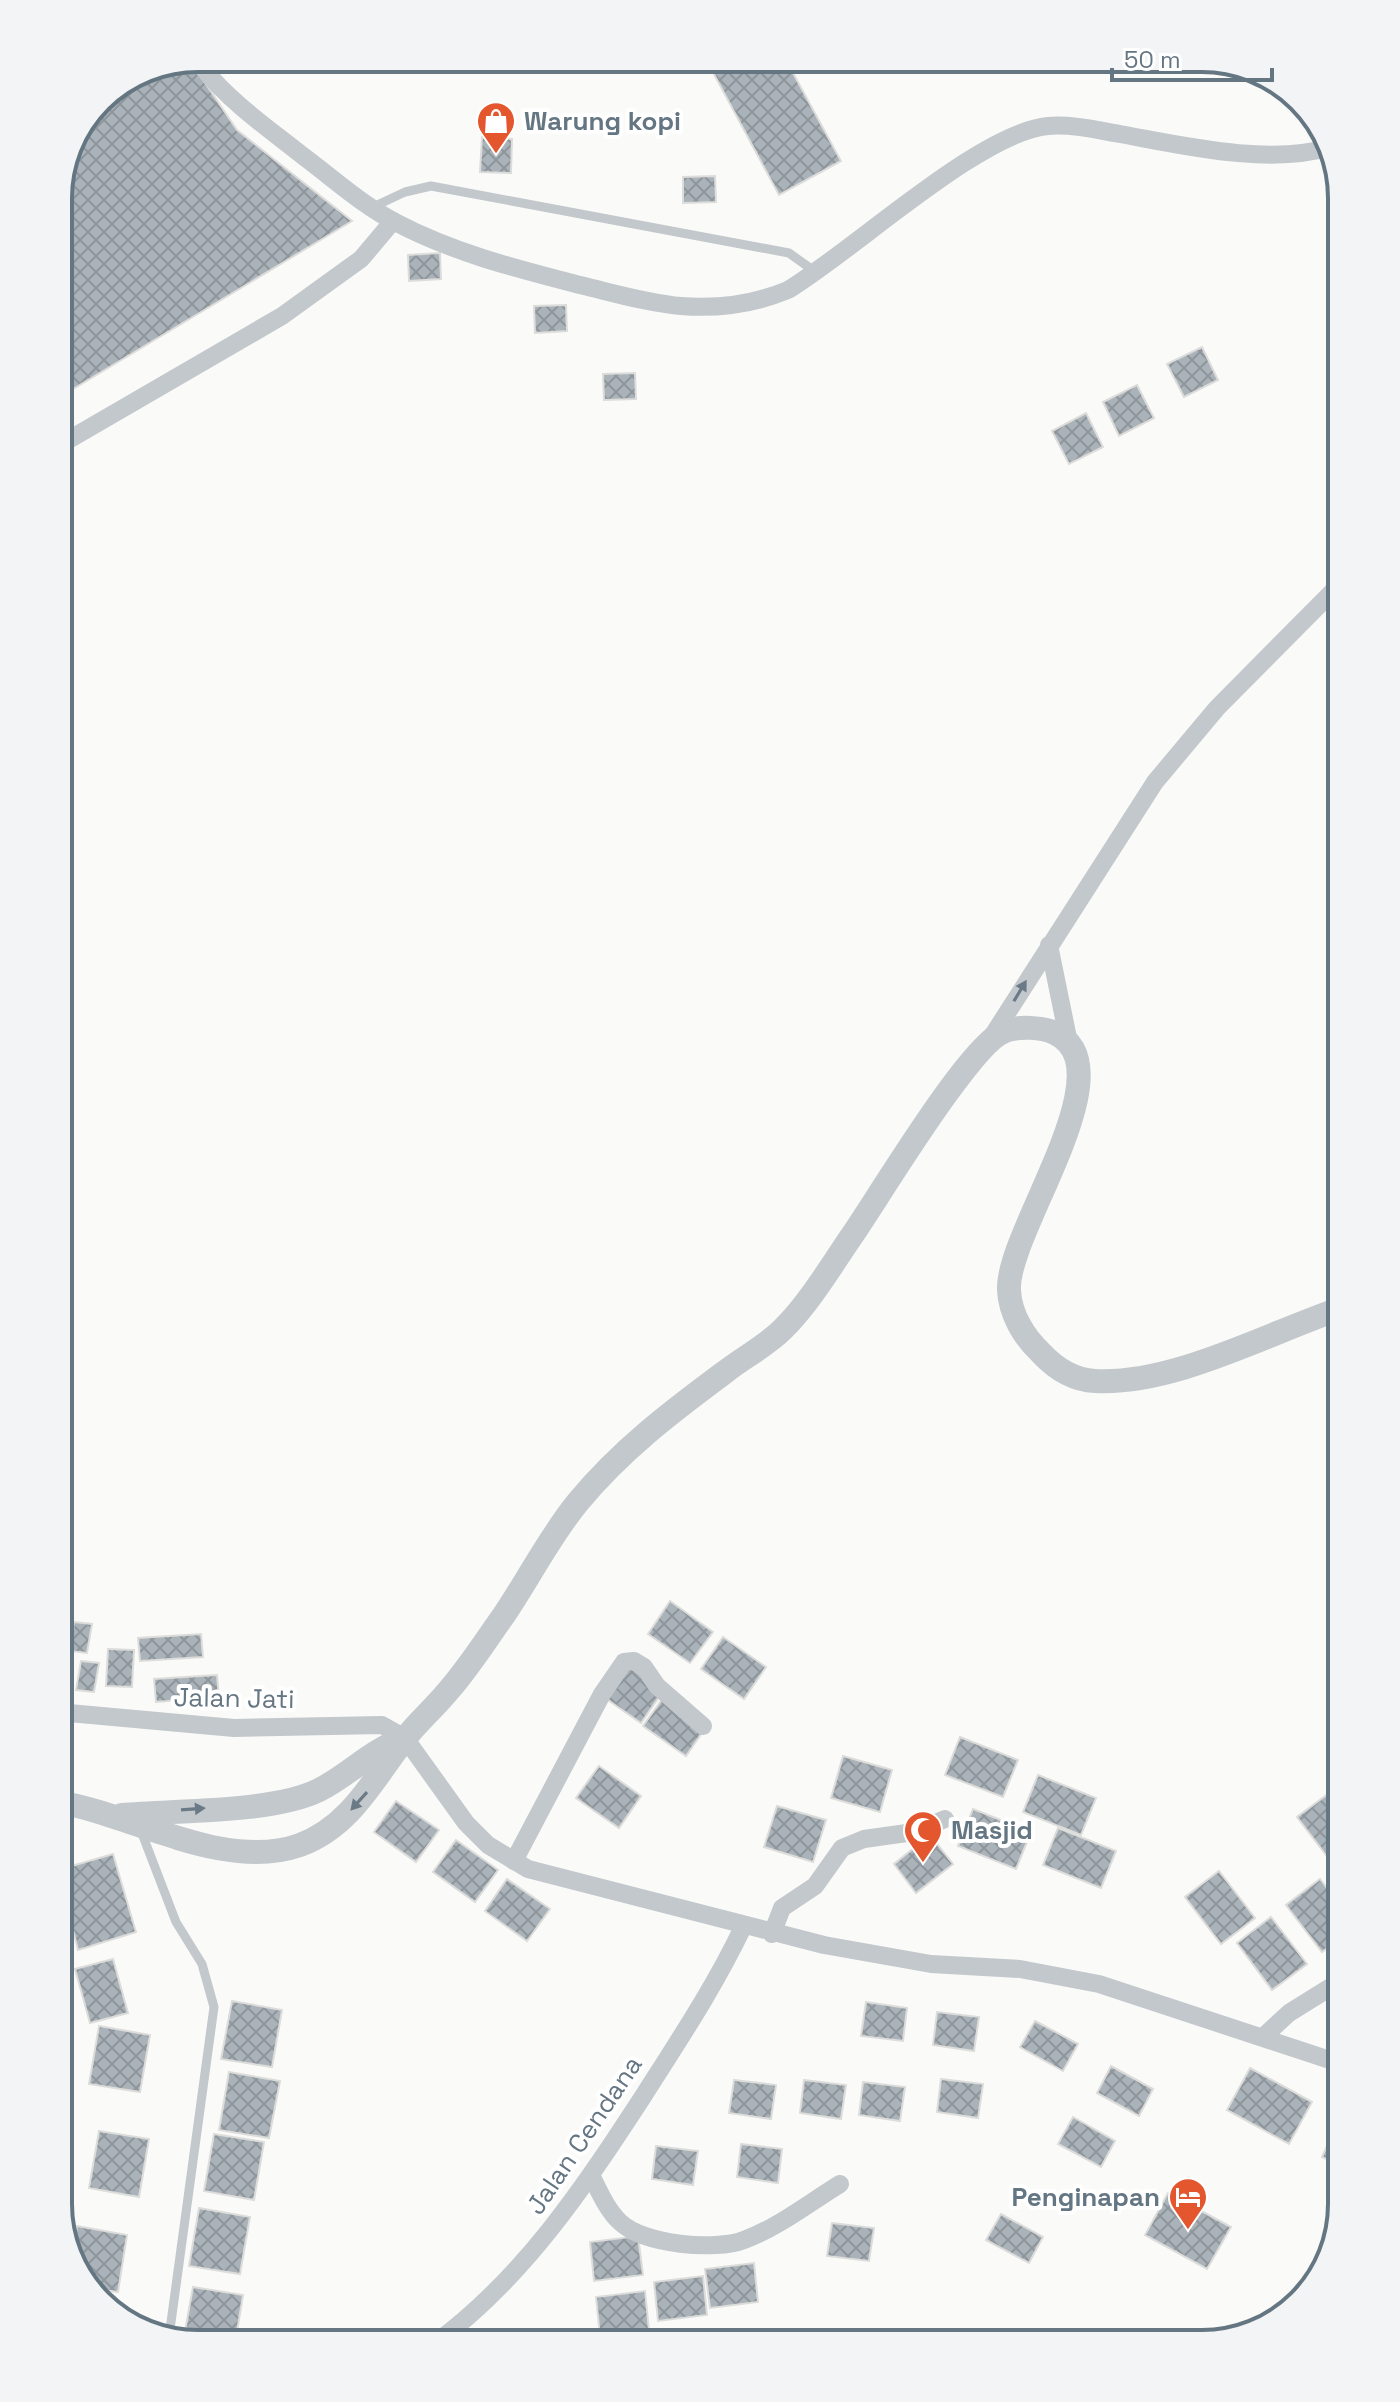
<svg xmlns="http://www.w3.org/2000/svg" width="1400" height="2402" font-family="'Space Grotesk',sans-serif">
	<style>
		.building { fill: url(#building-cross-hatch); stroke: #dcdcda; stroke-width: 2 }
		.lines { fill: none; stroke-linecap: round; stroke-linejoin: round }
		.service { stroke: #c3c8cc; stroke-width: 9 }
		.minor { stroke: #c3c8cc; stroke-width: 18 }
		.tertiary { stroke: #c3c8cc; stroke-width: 24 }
		.oneway { fill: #6a7a87 }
		.labels { text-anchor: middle; stroke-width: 8; stroke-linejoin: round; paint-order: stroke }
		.poi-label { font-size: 26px; font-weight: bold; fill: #657683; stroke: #fff; text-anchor: start }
		.street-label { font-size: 26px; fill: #657683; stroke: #fff }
		.rim { fill: none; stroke: #657683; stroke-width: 4 }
	</style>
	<defs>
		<pattern id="building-cross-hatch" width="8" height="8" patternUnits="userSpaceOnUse" patternTransform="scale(2)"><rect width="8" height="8" fill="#aab3b9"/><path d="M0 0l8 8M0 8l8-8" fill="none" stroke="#8e969c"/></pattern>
	</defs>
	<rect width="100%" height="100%" fill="#fafaf8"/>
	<g class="building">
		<polygon points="787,62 841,161 779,195 708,63"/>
		<polygon points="145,68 195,68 237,130 352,221 68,392 58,382 58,189 99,99"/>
		<polygon points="482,137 512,139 511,173 480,172"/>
		<polygon points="715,176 716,202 683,203 683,177"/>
		<polygon points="440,253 441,279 409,281 408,255"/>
		<polygon points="566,305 567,331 535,333 534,306"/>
		<polygon points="1202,347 1218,380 1184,397 1167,364"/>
		<polygon points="635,373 636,399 604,400 603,374"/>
		<polygon points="1137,385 1154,418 1119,436 1103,402"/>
		<polygon points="1086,413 1103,447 1069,464 1052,431"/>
		<polygon points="670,1601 713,1632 690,1663 648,1634"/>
		<polygon points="74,1622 92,1624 87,1653 70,1651"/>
		<polygon points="201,1634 203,1657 140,1661 138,1638"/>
		<polygon points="723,1637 766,1667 744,1699 701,1669"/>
		<polygon points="108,1649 134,1650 132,1687 106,1686"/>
		<polygon points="81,1661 99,1663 94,1692 76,1690"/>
		<polygon points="621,1661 663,1691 641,1723 598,1693"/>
		<polygon points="58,1663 69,1664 65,1694 58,1693"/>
		<polygon points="217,1675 219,1697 156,1702 154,1679"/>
		<polygon points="666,1694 708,1724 686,1756 643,1726"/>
		<polygon points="960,1737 1018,1760 1003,1797 945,1775"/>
		<polygon points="843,1756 892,1770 880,1812 831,1798"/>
		<polygon points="599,1766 641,1796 619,1828 576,1798"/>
		<polygon points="1038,1775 1096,1798 1081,1835 1023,1812"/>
		<polygon points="1332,1791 1342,1805 1342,1857 1333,1864 1297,1817"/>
		<polygon points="396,1801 439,1830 416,1862 374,1832"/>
		<polygon points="777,1806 826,1820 813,1862 764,1847"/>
		<polygon points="973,1809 1031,1832 1016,1869 958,1846"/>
		<polygon points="1058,1828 1116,1851 1101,1888 1043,1865"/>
		<polygon points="930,1835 953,1864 916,1893 894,1864"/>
		<polygon points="456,1840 498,1870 475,1902 433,1872"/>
		<polygon points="113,1854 136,1932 78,1950 58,1870"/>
		<polygon points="1219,1871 1255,1918 1221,1944 1185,1897"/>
		<polygon points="507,1879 550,1909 527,1941 485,1911"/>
		<polygon points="1320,1879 1342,1908 1342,1937 1322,1952 1286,1905"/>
		<polygon points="1271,1917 1307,1964 1272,1990 1237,1943"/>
		<polygon points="113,1959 128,2013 90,2023 75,1969"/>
		<polygon points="232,2001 282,2010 272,2067 221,2059"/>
		<polygon points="866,2002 907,2008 903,2041 861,2036"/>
		<polygon points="937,2012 979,2017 974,2051 933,2045"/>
		<polygon points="1035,2021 1078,2044 1063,2071 1020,2047"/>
		<polygon points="99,2026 150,2035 140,2092 89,2084"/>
		<polygon points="1111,2066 1153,2089 1139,2116 1097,2093"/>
		<polygon points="1250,2068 1312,2102 1289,2144 1227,2110"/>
		<polygon points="229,2072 280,2081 269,2138 219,2130"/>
		<polygon points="941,2079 983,2084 978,2118 937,2112"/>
		<polygon points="734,2080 776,2085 771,2119 729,2113"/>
		<polygon points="804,2080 846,2085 841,2119 800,2113"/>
		<polygon points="863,2082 905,2087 900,2121 859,2115"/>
		<polygon points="1341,2115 1342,2115 1342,2166 1322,2157"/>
		<polygon points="1073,2117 1115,2141 1101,2167 1058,2144"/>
		<polygon points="99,2131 149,2139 139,2197 89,2188"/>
		<polygon points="214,2134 264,2142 254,2200 204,2191"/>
		<polygon points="741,2144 782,2149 778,2183 737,2177"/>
		<polygon points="656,2146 698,2151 693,2185 652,2179"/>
		<polygon points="1168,2193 1231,2227 1207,2269 1145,2235"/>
		<polygon points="199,2208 250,2217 240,2274 189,2266"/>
		<polygon points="1001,2214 1043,2237 1029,2263 986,2240"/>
		<polygon points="832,2223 874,2228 869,2261 827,2256"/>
		<polygon points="77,2226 127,2235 118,2292 92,2288 72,2266"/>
		<polygon points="638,2236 643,2275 594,2281 590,2242"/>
		<polygon points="754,2263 758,2302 710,2308 705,2269"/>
		<polygon points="703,2276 707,2315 658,2321 654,2282"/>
		<polygon points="193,2287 243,2295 235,2344 183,2342"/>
		<polygon points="645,2291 649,2330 600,2336 596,2297"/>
	</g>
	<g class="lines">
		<g class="service">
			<polyline points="373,207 405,192 431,186 789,253 817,273"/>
			<polyline points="1340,1800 1342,1802"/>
			<polyline points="141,1831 176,1922 202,1964 214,2007 169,2337"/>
			<polyline points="58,2108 67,2169"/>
		</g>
		<g class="minor">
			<path d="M 203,68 C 230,102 269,129 303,156 C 334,179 362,205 397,223 C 454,253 518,269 580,285 C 614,293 647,303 681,306 C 719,309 754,304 788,290 C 853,251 980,132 1048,126 C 1072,124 1097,130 1120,134 C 1181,145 1270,166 1330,147"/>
			<polyline points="58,446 282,316 361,259 393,221"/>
			<polyline points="1049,945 1069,1043"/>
			<polyline points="991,1038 1155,782 1217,708 1342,582"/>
			<polyline points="58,1712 234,1728 382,1725 405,1738 466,1823 488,1845 528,1869 824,1945 931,1964 1020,1969 1099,1984 1342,2064"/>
			<polyline points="514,1861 602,1694 624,1662 634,1661 644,1667 657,1686 703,1726"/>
			<polyline points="772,1934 782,1908 815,1886 842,1848 864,1839 914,1832 945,1819"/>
			<polyline points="1263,2037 1289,2013 1342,1980"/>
			<path d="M 591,2175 C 599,2191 607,2210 620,2222 C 644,2245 715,2251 744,2240 C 779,2227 809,2203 840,2184"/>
			<path d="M 434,2344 C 524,2278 584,2187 644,2095 C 679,2040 715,1986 743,1927"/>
		</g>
		<g class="tertiary">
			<path d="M 58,1802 C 132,1814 224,1872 300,1845 C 352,1826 375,1776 407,1736 C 420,1720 436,1706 449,1690 C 469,1667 486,1640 504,1615 C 529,1578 550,1536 578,1502 C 621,1450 671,1412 725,1372 C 744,1357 766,1346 783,1329 C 809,1303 830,1268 851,1237 C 877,1200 971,1042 1005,1031 C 1019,1026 1042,1027 1055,1033 C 1129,1068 1006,1232 1009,1290 C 1010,1314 1024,1337 1041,1353 C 1055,1368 1074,1380 1095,1381 C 1174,1385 1268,1333 1342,1308"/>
			<path d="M 122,1815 C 176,1810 273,1813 319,1790 C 349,1775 371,1750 404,1739"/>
		</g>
	</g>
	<defs><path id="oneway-solid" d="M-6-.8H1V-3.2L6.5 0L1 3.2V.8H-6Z" transform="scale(2)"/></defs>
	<g class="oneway">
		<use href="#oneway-solid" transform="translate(1020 991) rotate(-59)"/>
		<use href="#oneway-solid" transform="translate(359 1801) rotate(132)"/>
		<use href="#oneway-solid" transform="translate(193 1809) rotate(-4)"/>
	</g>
	<defs>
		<symbol id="shop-pin" viewBox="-11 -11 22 30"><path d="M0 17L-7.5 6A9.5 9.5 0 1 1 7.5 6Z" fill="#e4572e" stroke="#fff"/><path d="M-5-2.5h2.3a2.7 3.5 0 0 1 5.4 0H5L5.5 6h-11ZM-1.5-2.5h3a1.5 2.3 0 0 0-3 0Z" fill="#fff"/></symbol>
		<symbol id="mosque-pin" viewBox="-11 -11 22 30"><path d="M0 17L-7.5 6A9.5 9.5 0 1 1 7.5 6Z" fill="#e4572e" stroke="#fff"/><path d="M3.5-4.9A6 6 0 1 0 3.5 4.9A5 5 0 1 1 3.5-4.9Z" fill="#fff"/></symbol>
		<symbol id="hotel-pin" viewBox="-11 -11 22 30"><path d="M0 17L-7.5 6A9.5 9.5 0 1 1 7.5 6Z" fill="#e4572e" stroke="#fff"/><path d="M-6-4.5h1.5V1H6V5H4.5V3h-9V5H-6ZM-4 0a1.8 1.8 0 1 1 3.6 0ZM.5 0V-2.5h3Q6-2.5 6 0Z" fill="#fff"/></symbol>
	</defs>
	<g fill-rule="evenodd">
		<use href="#shop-pin" x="474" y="99" width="44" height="60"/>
		<use href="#mosque-pin" x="901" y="1808" width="44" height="60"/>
		<use href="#hotel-pin" x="1166" y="2175" width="44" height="60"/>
	</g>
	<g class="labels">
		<g class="poi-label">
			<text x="524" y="130">Warung kopi</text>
			<text x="951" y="1839">Masjid</text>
			<text x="1160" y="2206" text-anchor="end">Penginapan</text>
		</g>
		<g class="street-label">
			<text transform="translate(234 1698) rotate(1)" y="9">Jalan Jati</text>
			<text transform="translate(584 2135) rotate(-56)" y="9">Jalan Cendana</text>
		</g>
	</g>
	<path d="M0 0H1400V2402H0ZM198 72H1202A126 126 0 0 1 1328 198V2204A126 126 0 0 1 1202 2330H198A126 126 0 0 1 72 2204V198A126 126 0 0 1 198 72Z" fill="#f3f4f5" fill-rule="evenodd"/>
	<path class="rim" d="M198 72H1202A126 126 0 0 1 1328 198V2204A126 126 0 0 1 1202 2330H198A126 126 0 0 1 72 2204V198A126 126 0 0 1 198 72Z"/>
	<path d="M1112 68v12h160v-12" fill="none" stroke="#657683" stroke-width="4"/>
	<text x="1124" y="68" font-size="24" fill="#657683" stroke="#ffffff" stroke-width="6" paint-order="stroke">50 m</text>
</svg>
